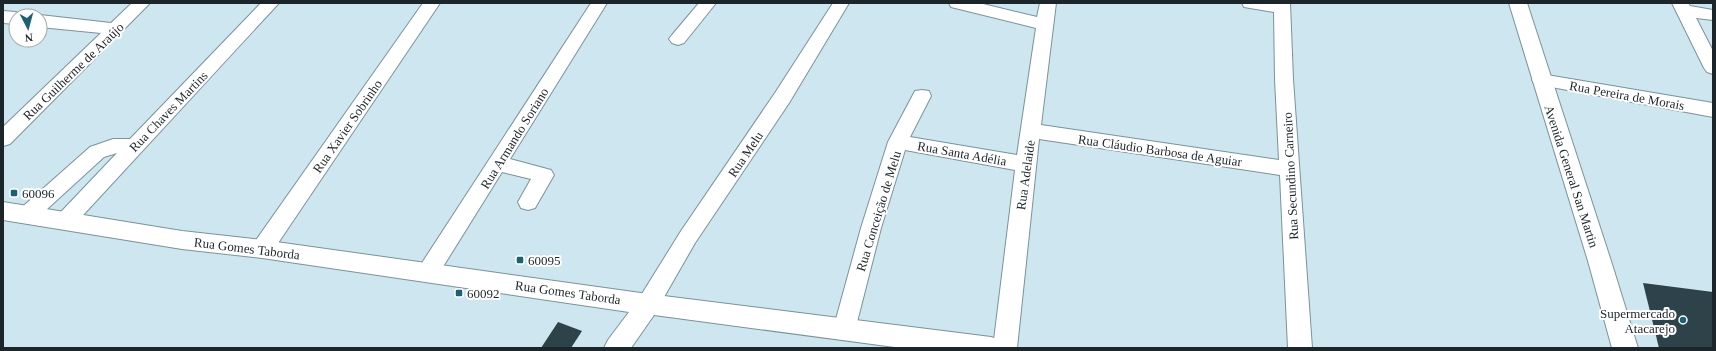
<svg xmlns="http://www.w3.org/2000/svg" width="1716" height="351" font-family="'Times New Roman',serif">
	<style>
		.building { fill: #2d4249 }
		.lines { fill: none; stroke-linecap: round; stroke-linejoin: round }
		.minor-casing { stroke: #7b929a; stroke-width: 2 }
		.secondary-casing { stroke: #7b929a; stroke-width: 2 }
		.primary-casing { stroke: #7b929a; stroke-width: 2 }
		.minor { fill: #fff; fill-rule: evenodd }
		.secondary { fill: #fff; fill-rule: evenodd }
		.primary { fill: #fff; fill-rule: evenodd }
		.poi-dot { fill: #1d6073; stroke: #fff; stroke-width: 1.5 }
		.labels { text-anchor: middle; stroke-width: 4; stroke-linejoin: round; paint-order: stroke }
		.street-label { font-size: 13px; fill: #1c2529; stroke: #fff }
		.poi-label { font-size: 13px; fill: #1c2529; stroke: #fff; text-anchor: start }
	</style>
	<rect width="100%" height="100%" fill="#cde6ef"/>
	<g class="building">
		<polygon points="1643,283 1713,292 1713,348 1659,348"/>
		<polygon points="558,322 582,331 571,348 541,348"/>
	</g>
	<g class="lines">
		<defs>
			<g id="minor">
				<polygon points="132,3 150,3 10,144 3,146 3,127 101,33 40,27 40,16 38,16 40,15 111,23"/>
				<polygon points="261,3 279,3 73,226 66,228 59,226 56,220 59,214 117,153 104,157 34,221 27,223 20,221 17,215 20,209 90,147 113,139 130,139"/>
				<polygon points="423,3 440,3 270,255 262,258 254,255 251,249 254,243"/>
				<polygon points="591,3 607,3 510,159 551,170 554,175 535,208 528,210 521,208 518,202 531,179 502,172 436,278 428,281 420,278 417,272 420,266"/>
				<polygon points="699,3 716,3 684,43 678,45 672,43 669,39 672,35"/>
				<polygon points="833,3 849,3 789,103 695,243 656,311 648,313 640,311 637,304 640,297 681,231 775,93"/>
				<polygon points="949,3 979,3 1037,17 1040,3 1056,3 1041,125 1279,160 1275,79 1274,12 1244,7 1242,3 1290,3 1293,79 1312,348 1288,348 1280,175 1039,139 1017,348 993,348 1015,170 905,150 881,228 855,330 852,337 844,340 836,337 833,330 861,228 888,142 915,91 922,90 929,91 931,96 910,137 1017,155 1036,28 951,7"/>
				<polygon points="1672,3 1688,3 1690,6 1713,10 1713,20 1696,18 1713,51 1713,74 1707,72 1704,68"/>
				<polygon points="3,11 16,12 23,16 16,16 16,24 3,23"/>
				<polygon points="1541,74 1713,103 1713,117 1535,84 1532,80 1535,76"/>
			</g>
			<polygon id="secondary" points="3,202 182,231 262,240 648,294 991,337 1000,340 1004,348 902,348 654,315 631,348 604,348 608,340 629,312 262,258 182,249 3,220"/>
			<polygon id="primary" points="1509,3 1527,3 1611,261 1638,348 1612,348 1588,261"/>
		</defs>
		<use href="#minor" class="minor-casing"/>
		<use href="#secondary" class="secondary-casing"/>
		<use href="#primary" class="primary-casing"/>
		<use href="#minor" class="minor"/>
		<use href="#secondary" class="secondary"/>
		<use href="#primary" class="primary"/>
	</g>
	<g class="poi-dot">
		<rect x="10" y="189" width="8" height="8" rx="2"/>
		<rect x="516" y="256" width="8" height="8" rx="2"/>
		<rect x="455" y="289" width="8" height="8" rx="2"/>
		<circle cx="1683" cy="320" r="4"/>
	</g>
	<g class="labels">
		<g class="street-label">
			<text transform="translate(73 71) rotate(-44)" y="5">Rua Guilherme de Araújo</text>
			<text transform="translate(1627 95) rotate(10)" y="5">Rua Pereira de Morais</text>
			<text transform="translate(168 111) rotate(-46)" y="5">Rua Chaves Martins</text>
			<text transform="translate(347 126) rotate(-55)" y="5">Rua Xavier Sobrinho</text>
			<text transform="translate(514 138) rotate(-58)" y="5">Rua Armando Soriano</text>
			<text transform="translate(1160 150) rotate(8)" y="5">Rua Cláudio Barbosa de Aguiar</text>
			<text transform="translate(962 153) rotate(10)" y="5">Rua Santa Adélia</text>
			<text transform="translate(745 154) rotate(-56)" y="5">Rua Melu</text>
			<text transform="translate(1025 175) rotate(-82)" y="5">Rua Adelaide</text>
			<text transform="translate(1290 176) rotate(-93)" y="5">Rua Secundino Carneiro</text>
			<text transform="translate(1572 176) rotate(72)" y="5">Avenida General San Martin</text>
			<text transform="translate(878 211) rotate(-73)" y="5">Rua Conceição de Melu</text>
			<text transform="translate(247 248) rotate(7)" y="5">Rua Gomes Taborda</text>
			<text transform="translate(568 292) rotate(8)" y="5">Rua Gomes Taborda</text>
		</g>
		<g class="poi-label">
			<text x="22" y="198">60096</text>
			<text x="528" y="265">60095</text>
			<text x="467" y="298">60092</text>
			<text x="1675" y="318" text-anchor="end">Supermercado<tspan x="1675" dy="15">Atacarejo</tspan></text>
		</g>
	</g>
	<rect width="1716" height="351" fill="none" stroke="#1c2529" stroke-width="8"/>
	<g transform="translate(28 28) rotate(174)"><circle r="19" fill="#ffffff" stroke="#a4a8a9"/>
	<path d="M0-3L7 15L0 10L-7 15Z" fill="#1d6073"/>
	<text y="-6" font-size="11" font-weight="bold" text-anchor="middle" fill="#1c2529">N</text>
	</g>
</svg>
